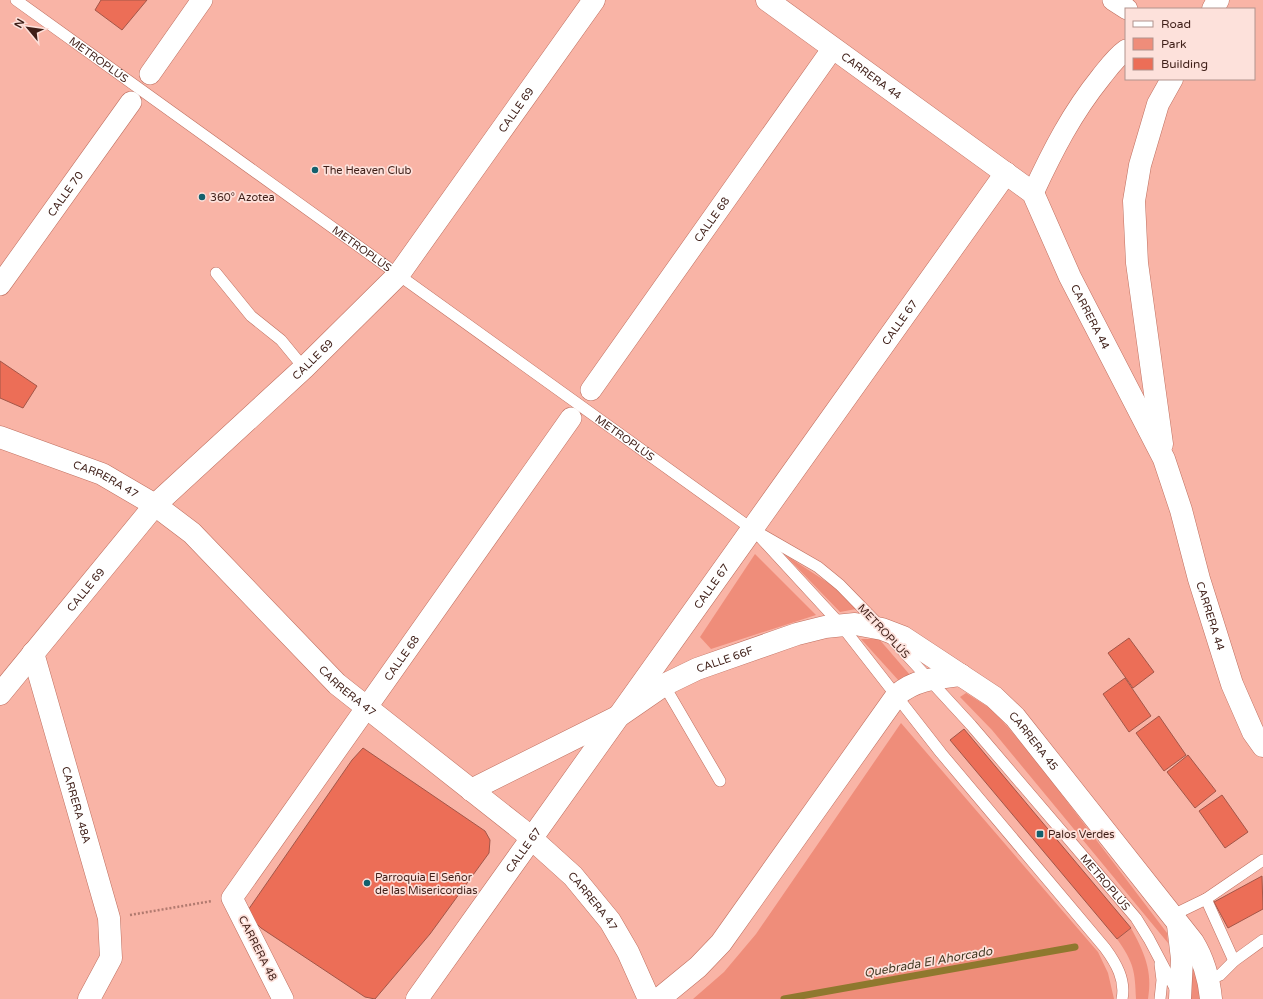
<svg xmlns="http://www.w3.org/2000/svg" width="1263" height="999" font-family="'Varela Round',sans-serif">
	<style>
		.green { fill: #ef8d7a }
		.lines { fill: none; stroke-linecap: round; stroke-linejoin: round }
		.stream { stroke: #8f782e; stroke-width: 7 }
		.building { fill: #ec6e57; stroke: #a35648 }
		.lane-casing { stroke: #bf6f5f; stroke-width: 12 }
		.street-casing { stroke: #bf6f5f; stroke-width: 22 }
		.secondary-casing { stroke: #bf6f5f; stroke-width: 23 }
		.path { stroke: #b17a6f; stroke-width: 2.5; stroke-dasharray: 2 2; stroke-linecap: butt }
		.lane { stroke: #fff; stroke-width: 11 }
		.street { stroke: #fff; stroke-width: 21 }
		.secondary { stroke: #fff; stroke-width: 22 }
		.poi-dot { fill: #14606d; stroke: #fde1db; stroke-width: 1.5 }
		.labels { text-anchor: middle; stroke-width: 3.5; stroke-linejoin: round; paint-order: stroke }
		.street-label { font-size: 11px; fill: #3f1f18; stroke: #fde1db }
		.poi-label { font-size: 11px; fill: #3f1f18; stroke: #fde1db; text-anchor: start }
		.water-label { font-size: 12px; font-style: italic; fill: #413922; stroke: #fde1db }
	</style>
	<rect width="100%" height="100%" fill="#f9b4a6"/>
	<g class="green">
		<polygon points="755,554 816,615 711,649 700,637"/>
		<polygon points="784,554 836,588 856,609 840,612"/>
		<polygon points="861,639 879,639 910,675 900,682"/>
		<polygon points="966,693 993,710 1031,754 1167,933 1168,943 992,730 960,697"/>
		<polygon points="901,723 1098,952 1108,973 1114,999 693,999 724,972 756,934"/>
		<path d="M 1131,928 C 1144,952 1153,971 1148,999 L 1136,999 C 1135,971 1134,963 1117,939 Z"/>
		<polygon points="1189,958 1195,968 1200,999 1186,999"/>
	</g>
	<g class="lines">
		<polyline class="stream" points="784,999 1075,947"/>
	</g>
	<g class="building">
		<polygon points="101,0 147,0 122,30 95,10"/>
		<polygon points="0,361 37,386 23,408 0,398"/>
		<polygon points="1129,638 1154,672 1133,688 1108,653"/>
		<polygon points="1125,678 1151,716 1129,732 1103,694"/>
		<polygon points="1159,716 1186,755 1164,771 1136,733"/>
		<polygon points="964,729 1131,928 1117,939 950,740"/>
		<polygon points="363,748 485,831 490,840 489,853 430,934 375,999 365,997 261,928 246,913 352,760"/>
		<polygon points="1188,755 1216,791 1195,808 1167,772"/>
		<polygon points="1222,795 1248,832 1225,848 1199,811"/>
		<polygon points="1262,876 1263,909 1228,928 1214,902"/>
	</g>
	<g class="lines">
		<defs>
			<g id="lane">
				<path id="s1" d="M 16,0 L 752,529 L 818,567 L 840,585 L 879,625"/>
				<polyline points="216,273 251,316 281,340 304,368"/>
				<path d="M 760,537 L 841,625 L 941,753 L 1105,948 C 1116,963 1126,980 1122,999"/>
				<path id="s2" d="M 891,638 L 971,725 L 1136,918 L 1149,939 L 1177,992"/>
				<polyline points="664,685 720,781"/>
				<polyline points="1206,899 1234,961"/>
				<polyline points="1173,915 1206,899 1263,860"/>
				<polyline points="1160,964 1162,980 1160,999"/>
				<polyline points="1209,980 1220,975 1234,961 1263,940"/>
			</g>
			<g id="street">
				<polyline points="1113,0 1127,9"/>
				<polyline points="150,74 202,0"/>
				<path d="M 1033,193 C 1053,150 1072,113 1101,77 C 1109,67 1116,57 1126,50"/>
				<path id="s3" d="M 0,285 L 131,102"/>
				<path id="s4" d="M 591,390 L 833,48"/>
				<path id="s5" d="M 283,999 L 232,898 L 571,418"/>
			</g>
			<g id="secondary">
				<path id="s6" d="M 767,0 L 1033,193 L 1070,277 L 1164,459 L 1181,510 L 1199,579 L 1232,684 L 1253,732 L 1263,746"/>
				<polyline points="1213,9 1218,0"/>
				<path id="s7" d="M 0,437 L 102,474 L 155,505 L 192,533 L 337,684 L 522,830 L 573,876 L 610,921 L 628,952 L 649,999"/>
				<polyline points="1162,444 1137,263 1134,201 1140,165 1158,104 1172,79"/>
				<path id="s8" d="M 33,653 L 109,918 L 111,958 L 89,999"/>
				<path id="s9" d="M 0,694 L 155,505 L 304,368 L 399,274 L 594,0"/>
				<path id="s10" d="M 471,790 L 619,716 L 664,685 L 697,669 L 797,634 L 825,627 L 855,624 L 882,629 L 903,637 L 994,697 L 1015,717 L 1193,942 C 1204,960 1209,978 1211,999"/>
				<polyline points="1178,925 1182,959 1180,999"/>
				<path id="s11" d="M 417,999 L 1006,173"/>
				<path d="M 659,999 L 698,967 L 721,943 L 897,695 C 916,679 937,678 961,675"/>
			</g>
		</defs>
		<use href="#lane" class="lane-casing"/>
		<use href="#street" class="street-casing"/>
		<use href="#secondary" class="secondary-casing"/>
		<polyline class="path" points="130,915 212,901"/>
		<use href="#lane" class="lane"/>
		<use href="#street" class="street"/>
		<use href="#secondary" class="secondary"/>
	</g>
	<g class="poi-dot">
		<circle cx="315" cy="170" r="4"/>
		<circle cx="202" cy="197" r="4"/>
		<rect x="1036" y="830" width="8" height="8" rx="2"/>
		<circle cx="367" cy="883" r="4"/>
	</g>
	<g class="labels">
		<g class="street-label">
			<text dy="4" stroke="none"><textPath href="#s1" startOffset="102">METROPLÚS</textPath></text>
			<text dy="4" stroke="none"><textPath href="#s6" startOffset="129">CARRERA 44</textPath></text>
			<text dy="4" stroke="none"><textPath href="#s9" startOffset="782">CALLE 69</textPath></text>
			<text dy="4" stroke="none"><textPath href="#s3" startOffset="112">CALLE 70</textPath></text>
			<text dy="4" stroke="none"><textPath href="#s4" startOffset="209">CALLE 68</textPath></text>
			<text dy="4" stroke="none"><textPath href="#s1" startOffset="426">METROPLÚS</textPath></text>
			<text dy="4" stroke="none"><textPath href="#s6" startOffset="465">CARRERA 44</textPath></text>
			<text dy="4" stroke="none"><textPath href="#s11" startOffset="831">CALLE 67</textPath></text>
			<text dy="4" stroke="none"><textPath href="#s9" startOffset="459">CALLE 69</textPath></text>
			<text dy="4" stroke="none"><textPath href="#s1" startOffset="750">METROPLÚS</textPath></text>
			<text dy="4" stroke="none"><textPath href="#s7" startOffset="114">CARRERA 47</textPath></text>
			<text dy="4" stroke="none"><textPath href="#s11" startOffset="507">CALLE 67</textPath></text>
			<text dy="4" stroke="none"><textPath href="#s9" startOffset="135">CALLE 69</textPath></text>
			<text dy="4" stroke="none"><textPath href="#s6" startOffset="789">CARRERA 44</textPath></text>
			<text transform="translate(884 631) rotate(47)" y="4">METROPLÚS</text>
			<text dy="4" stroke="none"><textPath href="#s5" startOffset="407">CALLE 68</textPath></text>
			<text dy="4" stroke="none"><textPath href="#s10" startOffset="286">CALLE 66F</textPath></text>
			<text dy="4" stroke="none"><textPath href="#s7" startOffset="438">CARRERA 47</textPath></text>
			<text dy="4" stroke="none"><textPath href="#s10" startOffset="640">CARRERA 45</textPath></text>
			<text dy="4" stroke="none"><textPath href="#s8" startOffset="158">CARRERA 48A</textPath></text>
			<text dy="4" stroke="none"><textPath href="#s11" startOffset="183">CALLE 67</textPath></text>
			<text dy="4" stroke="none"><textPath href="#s2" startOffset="325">METROPLÚS</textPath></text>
			<text dy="4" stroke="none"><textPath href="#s7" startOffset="762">CARRERA 47</textPath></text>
			<text transform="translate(258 948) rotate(63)" y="4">CARRERA 48</text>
		</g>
		<g class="poi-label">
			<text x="323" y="174">The Heaven Club</text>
			<text x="210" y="201">360° Azotea</text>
			<text x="1048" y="838">Palos Verdes</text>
			<text x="375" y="881">Parroquia El Señor<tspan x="375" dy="13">de las Misericordias</tspan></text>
		</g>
		<g class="water-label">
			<text transform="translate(928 962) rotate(-10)" y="4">Quebrada El Ahorcado</text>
		</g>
	</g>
	<rect x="1125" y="8" width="130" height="72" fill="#fde1db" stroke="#b1938d"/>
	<rect x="1133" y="21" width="20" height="6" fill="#ffffff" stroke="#b1938d"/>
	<text x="1161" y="28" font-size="12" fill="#3f1f18">Road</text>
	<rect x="1133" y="38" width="20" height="12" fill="#ef8d7a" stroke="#b1938d"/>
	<text x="1161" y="48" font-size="12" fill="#3f1f18">Park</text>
	<rect x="1133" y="58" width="20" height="12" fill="#ec6e57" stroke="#b1938d"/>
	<text x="1161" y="68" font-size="12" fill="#3f1f18">Building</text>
	<g transform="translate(28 28) rotate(299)" stroke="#fde1db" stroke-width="3" paint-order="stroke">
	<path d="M0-3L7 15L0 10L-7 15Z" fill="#3f1f18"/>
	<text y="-6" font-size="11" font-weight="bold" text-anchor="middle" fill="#3f1f18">N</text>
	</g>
</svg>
